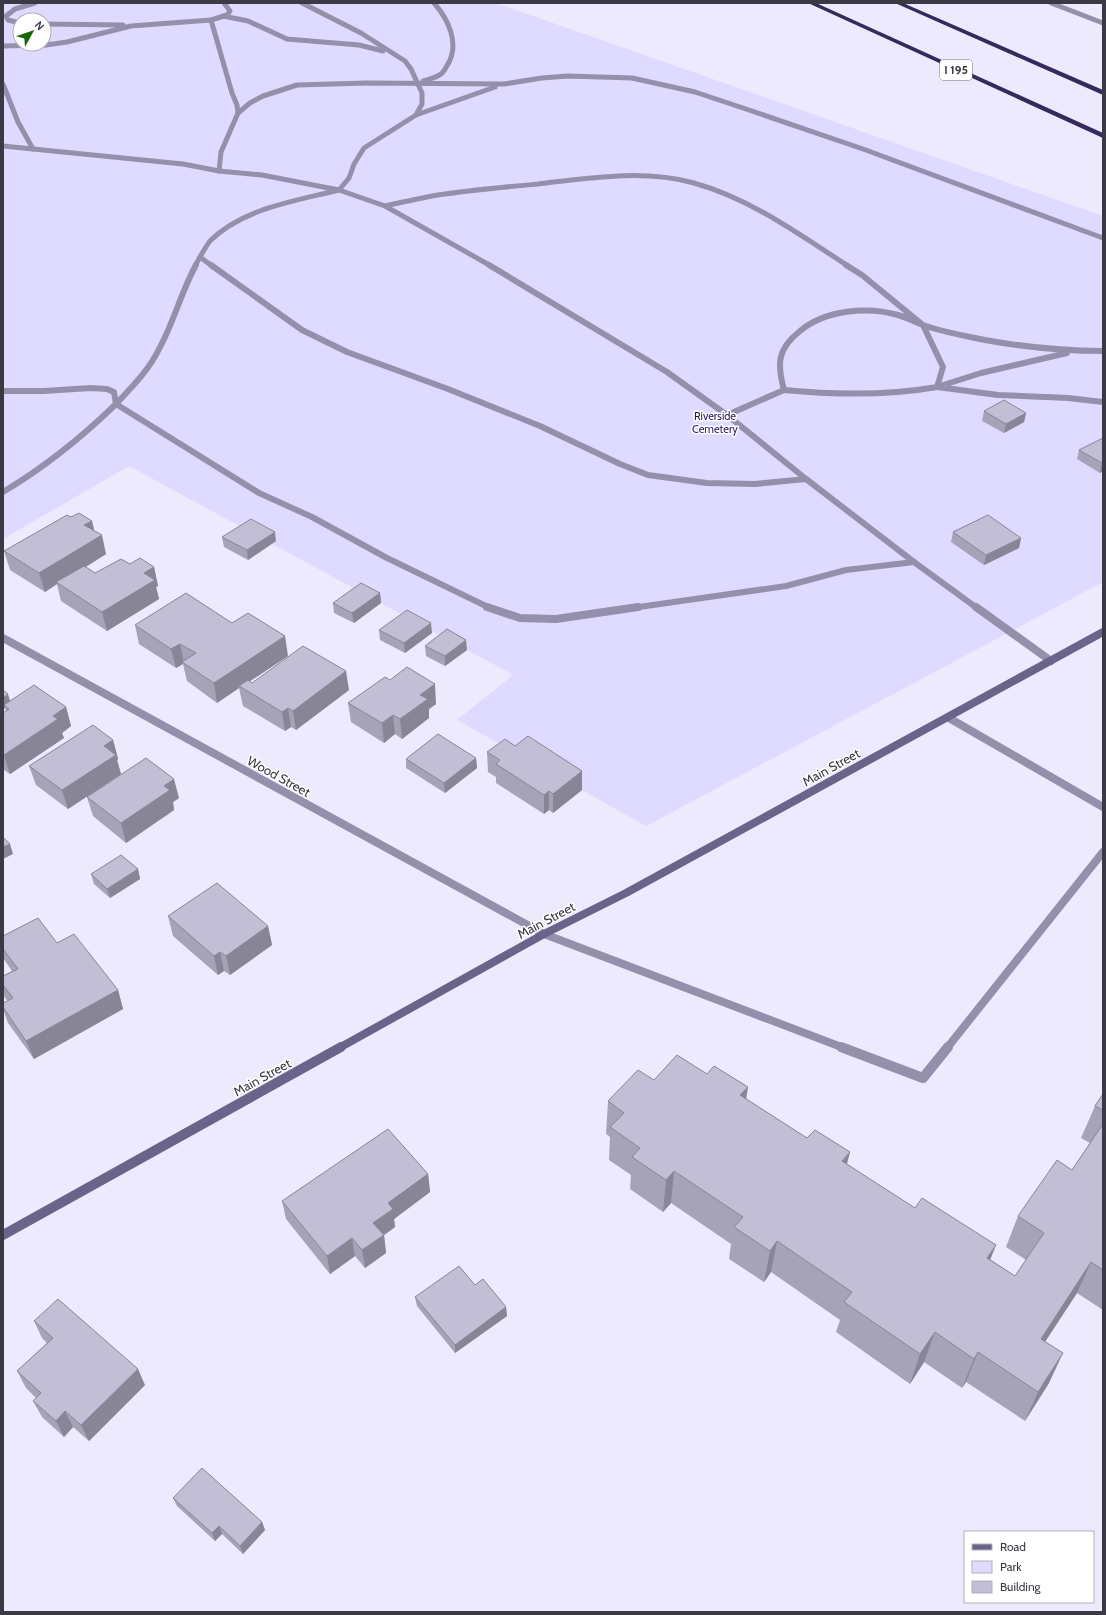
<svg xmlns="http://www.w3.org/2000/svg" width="1106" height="1615" font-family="Cabin,sans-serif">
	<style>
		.green { fill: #dfdaff; fill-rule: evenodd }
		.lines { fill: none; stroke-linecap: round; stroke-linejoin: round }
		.service-far2 { stroke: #9490ab; stroke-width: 5 }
		.service-far1 { stroke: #9490ab; stroke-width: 6 }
		.service { stroke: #9490ab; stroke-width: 8 }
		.minor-far2 { stroke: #9490ab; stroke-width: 5 }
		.minor-far1 { stroke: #9490ab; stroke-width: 8 }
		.minor { stroke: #9490ab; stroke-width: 10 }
		.secondary-far1 { stroke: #6a648a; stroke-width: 8 }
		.secondary { stroke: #6a648a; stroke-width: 10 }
		.motorway { fill: #362a5d; fill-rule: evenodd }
		.wall { fill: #a6a3b8 }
		.shaded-wall { fill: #878596 }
		.building { fill: #c1bed6; stroke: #878596 }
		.labels { text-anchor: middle; stroke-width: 3; stroke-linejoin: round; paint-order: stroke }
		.far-park-label { font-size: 11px; fill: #2d175e; stroke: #fff }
		.shield { fill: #fff; stroke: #76757c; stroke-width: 1 }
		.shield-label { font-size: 12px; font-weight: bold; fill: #3b3a44 }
		.street-label { font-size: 13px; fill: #3b3a44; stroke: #fff }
	</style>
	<rect width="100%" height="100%" fill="#edeafe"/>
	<path class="green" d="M 3,3 L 496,3 L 1103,216 L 1103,582 L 646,826 L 457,720 L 513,675 L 129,466 L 3,539 ZM 20,20 L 44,20 L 44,44 L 20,44 Z"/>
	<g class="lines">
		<g class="service-far2">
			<polyline points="302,3 361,33 405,61 411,69 422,93 422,104 416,115 364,148 354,164 349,178 339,190 385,206 491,266"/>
			<polyline points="223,16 248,21 287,39 359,45 383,51"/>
			<polyline points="211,20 227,15 230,11 224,3"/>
			<polyline points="20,23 8,20 6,16 15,9 35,3"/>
			<polyline points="44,24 123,25"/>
			<polyline points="3,46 46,45 67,42 131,26 211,20 232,93 237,105 238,113 250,103 263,96 297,85 367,83 504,84 542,78 568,76 632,78 695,92 743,108 863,149 1103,238"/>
			<path d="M 423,81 C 429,79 436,78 441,74 C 444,72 446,67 448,64 C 460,43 448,19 434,3"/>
			<polyline points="3,84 18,122 33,149 3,146"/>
			<polyline points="416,115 495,87"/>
			<polyline points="33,149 183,164 219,171"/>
			<path d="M 385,206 C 403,202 421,198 438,195 C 471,190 505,187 538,184 C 589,178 643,169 694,183 C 751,199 799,234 848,266"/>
			<polyline points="195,266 200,257"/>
			<path d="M 212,266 L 200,257 C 203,252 206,246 210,241 C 243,208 296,201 339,190 L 262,175 L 219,171 L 221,152 L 238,113"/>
		</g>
		<g class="service-far1">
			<path d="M 196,265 C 181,292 174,322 159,349 C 149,370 132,387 116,404 L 259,493 L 312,517 L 387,558 L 490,608"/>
			<polyline points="211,265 302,330 347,352 448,389 540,426 620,464 648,475 707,483 755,484 806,479 727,415"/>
			<path d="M 489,265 L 667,372 L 727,415 L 784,390 C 777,364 777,349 800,331 C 825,310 867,306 898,315 C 909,318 918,324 929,327 C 948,333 966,336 985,340 C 1024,347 1063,351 1103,351"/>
			<polyline points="1067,353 981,373 937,387 998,395 1068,398 1103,402"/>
			<path d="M 784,390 C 836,395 886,396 937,387 L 943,367 L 923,325 L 862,275 L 846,265"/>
			<path d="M 3,391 L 44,391 L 91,388 L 107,389 L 114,392 L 116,404 C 81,438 45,467 3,492"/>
			<polyline points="914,562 977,608"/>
			<polyline points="632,608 786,586 846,570 914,562 806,479"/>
		</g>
		<g class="service">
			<polyline points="487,607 520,618 556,619 638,607"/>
			<polyline points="976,607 1051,661"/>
		</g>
		<polyline class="minor-far2" points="1051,3 1103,23"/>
		<g class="minor-far1">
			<polyline points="3,638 544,934 844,1048"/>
			<polyline points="949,718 1103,807"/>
			<polyline points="947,1048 1103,852"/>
		</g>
		<polyline class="minor" points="841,1047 923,1078 948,1047"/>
		<polyline class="secondary-far1" points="339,1048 544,934 626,893 1103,632"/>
		<polyline class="secondary" points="3,1235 341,1047"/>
		<g class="motorway">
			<polygon points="808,3 816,3 1103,133 1103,138"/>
			<polygon points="895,3 903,3 1103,90 1103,95"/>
		</g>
	</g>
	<g class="wall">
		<polygon points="984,411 1026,413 1024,422 1004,433 982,421"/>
		<polygon points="1103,438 1103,471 1100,473 1077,459 1079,450"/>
		<polygon points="71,517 92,521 94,531 106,554 86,567 95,573 130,564 154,567 158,586 156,587 159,599 107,631 61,601 57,584 45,592 10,570 4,551"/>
		<polygon points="953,532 1021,538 1019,548 984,565 951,542"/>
		<polygon points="222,537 276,541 248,560 224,547"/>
		<polygon points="380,593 381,603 354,623 334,613 333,603"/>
		<polygon points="232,623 288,656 249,682 252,683 349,690 296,730 291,727 285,731 243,706 239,688 217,703 187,681 183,664 176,668 139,644 135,625"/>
		<polygon points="379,630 432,633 405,653 380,640"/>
		<polygon points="425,646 467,650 445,666 426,656"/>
		<polygon points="390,680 436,704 429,709 429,718 402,739 395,734 384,743 351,722 348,703"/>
		<polygon points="3,690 10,700 66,707 71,726 62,733 64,738 10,774 3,769 3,713 6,711 5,708 3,710"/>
		<polygon points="113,740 118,759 117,760 121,774 68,809 36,785 29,766"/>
		<polygon points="515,746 582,771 582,790 553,813 549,810 544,814 496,783 496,777 488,772 487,752"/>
		<polygon points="476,758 477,768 445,793 406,768 406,759"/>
		<polygon points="87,797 179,798 173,802 174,810 126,843 93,816"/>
		<polygon points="138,869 140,879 110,898 94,884 91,874"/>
		<polygon points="168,916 268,926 272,945 230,975 224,971 218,975 173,936"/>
		<polygon points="3,936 57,943 118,990 123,1009 34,1059 8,1023 3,1009 3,1003 8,1001 5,998 3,991 3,976 12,971 3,958"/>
		<polygon points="654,1080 746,1099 847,1164 1015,1276 1026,1260 1006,1247 1018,1216 1072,1170 1090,1143 1081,1138 1095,1106 1103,1094 1103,1310 1077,1293 1045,1342 1049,1383 1025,1421 966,1382 962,1388 924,1362 910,1384 836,1332 840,1320 771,1272 764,1282 729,1259 731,1244 671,1203 663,1212 630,1189 631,1175 609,1160 610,1137 606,1134 608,1101"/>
		<polygon points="428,1174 430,1192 394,1219 395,1227 384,1235 386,1253 365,1268 355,1256 330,1274 286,1219 282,1201"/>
		<polygon points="475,1285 506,1307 507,1316 455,1353 417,1306 415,1297"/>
		<polygon points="34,1321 145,1385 89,1441 73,1427 64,1437 42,1417 33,1401 36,1398 26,1388 17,1371 47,1343 42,1338"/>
		<polygon points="173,1498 262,1522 265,1530 243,1554 222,1534 215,1541 177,1506"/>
	</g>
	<g class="shaded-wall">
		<polygon points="1026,413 1024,422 1004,433 1006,424"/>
		<polygon points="1102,463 1103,463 1103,471 1100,473"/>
		<polygon points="92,521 96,538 102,535 106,554 59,583 56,582 57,584 45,592 39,573 84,525"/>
		<polygon points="275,532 276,541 248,560 247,550"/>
		<polygon points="1021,538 1019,548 984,565 986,555"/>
		<polygon points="154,567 158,586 156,587 159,599 107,631 102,612 144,573"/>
		<polygon points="380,593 381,603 354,623 352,613"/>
		<polygon points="431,623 432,633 405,653 404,643"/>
		<polygon points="285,636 288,656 241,687 239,686 239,688 217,703 214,683"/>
		<polygon points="466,640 467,650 445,666 445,656"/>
		<polygon points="180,644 184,663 182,662 183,664 176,668 171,649"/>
		<polygon points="346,671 349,690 296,730 293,711"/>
		<polygon points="435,684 436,704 429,709 429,718 402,739 400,719 420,695"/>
		<polygon points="8,694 11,704 4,705 5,708 3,710 3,698"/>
		<polygon points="66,707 71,726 62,733 64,738 10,774 4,755 53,716"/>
		<polygon points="288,708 291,727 285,731 282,712"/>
		<polygon points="393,715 395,734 384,743 382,723"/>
		<polygon points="113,740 118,759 117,760 121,774 68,809 62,790 104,746"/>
		<polygon points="476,758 477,768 445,793 444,783"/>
		<polygon points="582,771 582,790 553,813 553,794"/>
		<polygon points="174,779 179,798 173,802 174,810 126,843 121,823 164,786"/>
		<polygon points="549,791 549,810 544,814 544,795"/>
		<polygon points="10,844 13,854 3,859 3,847"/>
		<polygon points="138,869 140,879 110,898 107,889"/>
		<polygon points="268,926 272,945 230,975 226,956"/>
		<polygon points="220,952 224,971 218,975 214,956"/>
		<polygon points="118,990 123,1009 34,1059 26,1041"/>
		<polygon points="748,1087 743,1120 740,1095"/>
		<polygon points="850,1152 842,1184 842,1161"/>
		<polygon points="674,1171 671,1203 663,1212 666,1180"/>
		<polygon points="428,1174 430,1192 394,1219 395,1227 384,1235 386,1253 365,1268 362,1250 373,1223 388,1203"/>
		<polygon points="352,1238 355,1256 330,1274 327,1256"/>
		<polygon points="777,1241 771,1272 764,1282 770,1251"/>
		<polygon points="996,1245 984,1276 987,1258"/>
		<polygon points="1091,1262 1077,1293 1027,1369 1041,1339"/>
		<polygon points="506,1307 507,1316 455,1353 455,1345"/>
		<polygon points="935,1332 924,1362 910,1384 920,1354"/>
		<polygon points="978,1352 966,1382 962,1388 974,1359"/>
		<polygon points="1063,1353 1049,1383 1025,1421 1038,1392"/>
		<polygon points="138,1369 145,1385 89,1441 81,1425"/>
		<polygon points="65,1411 73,1427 64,1437 56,1421"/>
		<polygon points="262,1522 265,1530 243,1554 240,1546"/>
		<polygon points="219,1526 222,1534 215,1541 212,1533"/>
	</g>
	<g class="building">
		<polygon points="1004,400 1026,413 1006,424 984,411"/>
		<polygon points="1103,438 1103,463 1102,463 1079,450"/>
		<polygon points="79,513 92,521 84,525 102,535 39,573 4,551 67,515 71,517"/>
		<polygon points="988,515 1021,538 986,555 953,532"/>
		<polygon points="251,519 275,532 247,550 222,537"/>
		<polygon points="140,558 154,567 144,573 155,580 102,612 56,582 84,566 95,573 121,559 130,564"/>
		<polygon points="361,583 380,593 352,613 333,603"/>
		<polygon points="186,593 232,623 248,613 285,636 214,683 182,662 196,653 180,644 171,649 135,625"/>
		<polygon points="407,610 431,623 404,643 379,630"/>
		<polygon points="447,629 466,640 445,656 425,646"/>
		<polygon points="303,646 346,671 293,711 288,708 282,712 239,686 248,680 252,683"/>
		<polygon points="407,667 435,684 420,695 428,699 400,719 393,715 382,723 348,703 385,677 390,680"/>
		<polygon points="34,685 66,707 53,716 58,719 4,755 3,754 3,713 9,709 4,705"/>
		<polygon points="3,690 8,694 3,698"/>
		<polygon points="93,725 113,740 104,746 116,755 62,790 29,766"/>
		<polygon points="438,734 476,758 444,783 406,759"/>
		<polygon points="528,736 582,771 553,794 549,791 544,795 496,764 500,760 487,752 505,739 515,746"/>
		<polygon points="146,758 174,779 164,786 170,790 121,823 87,797"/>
		<polygon points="3,837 10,844 3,847"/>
		<polygon points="121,855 138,869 107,889 91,874"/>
		<polygon points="217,883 268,926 226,956 220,952 214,956 168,916"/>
		<polygon points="38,918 57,943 74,934 118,990 26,1041 3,1007 3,1003 13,998 3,985 3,976 18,969 3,949 3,936"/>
		<polygon points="677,1055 707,1074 714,1066 748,1087 740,1095 807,1138 815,1130 850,1152 842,1161 915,1208 922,1198 996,1245 987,1258 1015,1276 1044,1233 1018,1216 1057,1160 1072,1170 1103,1124 1103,1270 1091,1262 1041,1339 1063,1353 1038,1392 978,1352 974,1359 935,1332 920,1354 844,1302 852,1292 777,1241 770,1251 734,1227 743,1217 674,1171 666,1180 632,1157 640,1148 610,1127 624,1113 608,1101 638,1070 654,1080"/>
		<polygon points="1103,1094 1103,1110 1095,1106"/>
		<polygon points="388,1129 428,1174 388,1203 393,1209 373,1223 384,1235 362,1250 352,1238 327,1256 282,1201"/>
		<polygon points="459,1266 475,1285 483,1279 506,1307 455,1345 415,1297"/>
		<polygon points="58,1299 138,1369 81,1425 65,1411 56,1421 33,1401 41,1393 17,1371 53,1338 34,1321"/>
		<polygon points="202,1468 262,1522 240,1546 219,1526 212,1533 173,1498"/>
	</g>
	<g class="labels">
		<g class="far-park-label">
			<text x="715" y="420">Riverside<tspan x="715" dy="13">Cemetery</tspan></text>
		</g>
		<rect class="shield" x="940" y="60" width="32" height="20" rx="3"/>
		<g class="shield-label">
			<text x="956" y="74">I 195</text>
		</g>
		<g class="street-label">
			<text transform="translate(831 767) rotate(-29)" y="5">Main Street</text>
			<text transform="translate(279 776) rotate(29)" y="5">Wood Street</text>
			<text transform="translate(546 920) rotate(-28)" y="5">Main Street</text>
			<text transform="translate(262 1077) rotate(-29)" y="5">Main Street</text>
		</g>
	</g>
	<rect width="1106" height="1615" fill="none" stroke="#3b3a44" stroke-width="8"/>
	<rect x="964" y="1531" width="130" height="72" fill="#ffffff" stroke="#b1b0b4"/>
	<rect x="972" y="1544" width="20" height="6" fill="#6a648a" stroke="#b1b0b4"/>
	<text x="1000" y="1551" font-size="12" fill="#3b3a44">Road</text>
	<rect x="972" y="1561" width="20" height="12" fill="#dfdaff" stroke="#b1b0b4"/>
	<text x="1000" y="1571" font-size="12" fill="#3b3a44">Park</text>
	<rect x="972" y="1581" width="20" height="12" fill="#c1bed6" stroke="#b1b0b4"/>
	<text x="1000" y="1591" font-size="12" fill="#3b3a44">Building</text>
	<g transform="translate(32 32) rotate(50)"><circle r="19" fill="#ffffff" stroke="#b1b0b4"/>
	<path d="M0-3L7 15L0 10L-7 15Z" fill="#166708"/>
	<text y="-6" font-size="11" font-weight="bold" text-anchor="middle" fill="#3b3a44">N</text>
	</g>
</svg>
